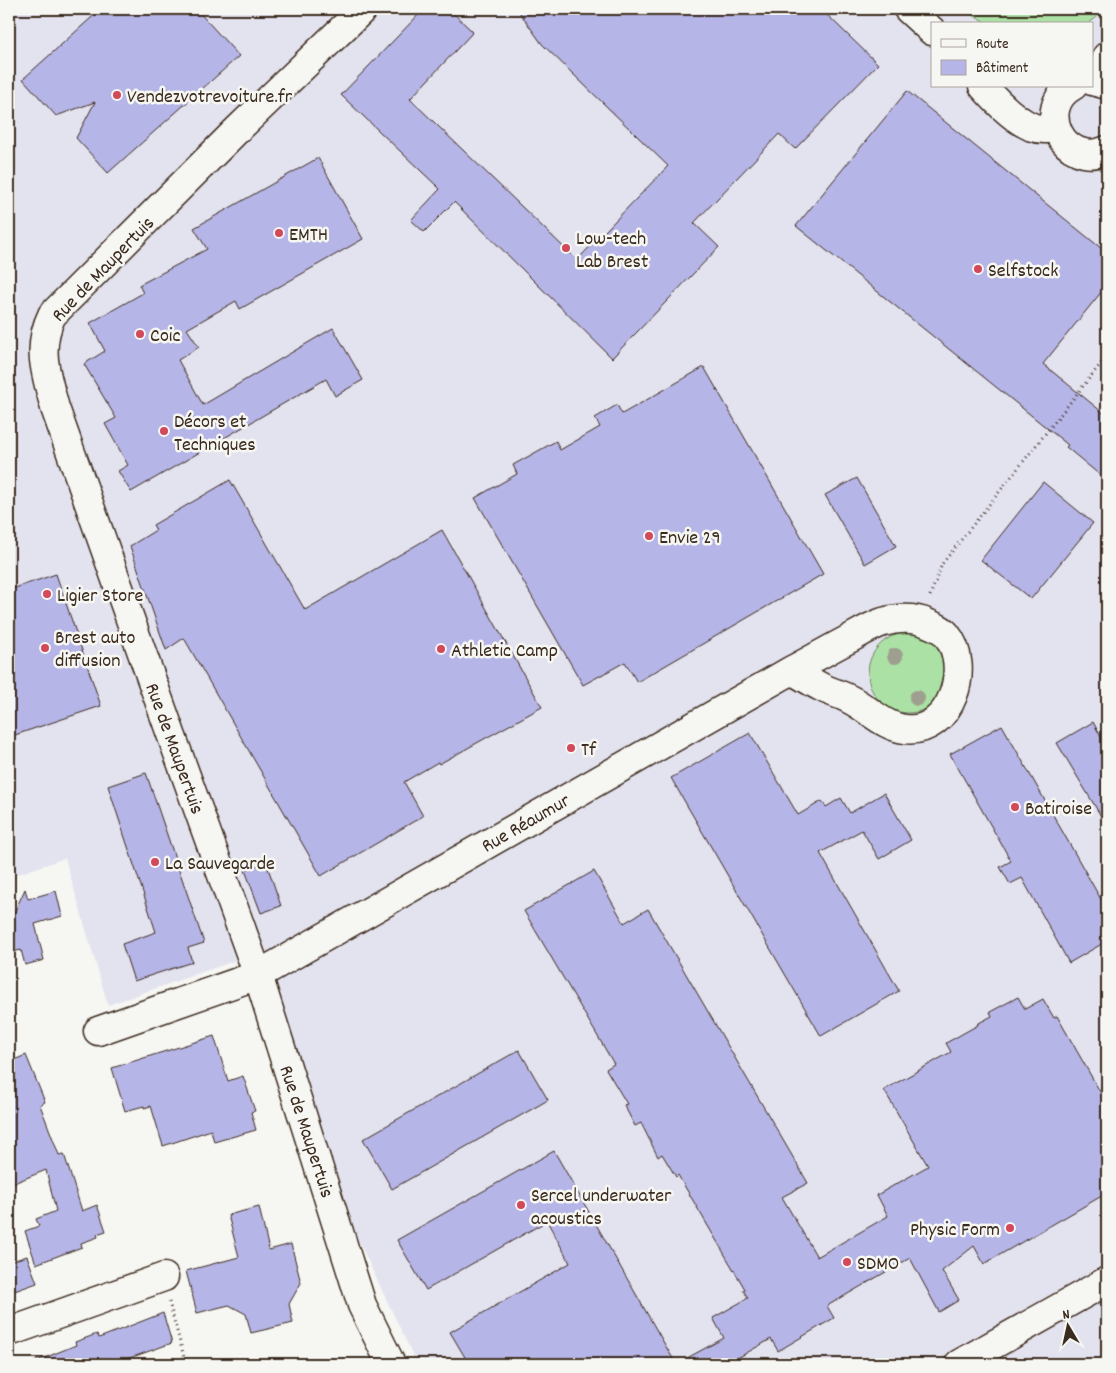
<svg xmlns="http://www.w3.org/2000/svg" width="1116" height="1373" font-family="Dekko,sans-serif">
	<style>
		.built { fill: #e3e2ef; fill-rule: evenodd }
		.green { fill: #abe1a4; stroke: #738661 }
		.building { fill: #b6b5e7; stroke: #3b2a1e }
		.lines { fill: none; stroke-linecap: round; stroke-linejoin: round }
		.minor-casing { stroke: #3b2a1e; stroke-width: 31 }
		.tertiary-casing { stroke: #3b2a1e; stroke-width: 31 }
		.secondary-casing { stroke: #3b2a1e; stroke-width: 31 }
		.path { stroke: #3b2a1e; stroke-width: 3; stroke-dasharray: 1 4; stroke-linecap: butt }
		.minor { stroke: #f6f6f2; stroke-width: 28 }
		.tertiary { stroke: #f6f6f2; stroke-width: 28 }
		.secondary { stroke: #f6f6f2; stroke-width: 28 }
		.tree { fill: #9f9f90 }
		.poi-dot { fill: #d1495b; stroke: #f6f6f2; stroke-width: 2 }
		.labels { text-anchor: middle; stroke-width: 5; stroke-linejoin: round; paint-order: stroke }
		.poi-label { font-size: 20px; fill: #3b2a1e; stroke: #f6f6f2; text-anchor: start }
		.street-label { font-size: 20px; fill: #3b2a1e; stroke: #f6f6f2 }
	</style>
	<rect width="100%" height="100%" fill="#f6f6f2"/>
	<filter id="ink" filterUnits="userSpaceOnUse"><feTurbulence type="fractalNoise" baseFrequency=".02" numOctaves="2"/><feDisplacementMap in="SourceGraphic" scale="10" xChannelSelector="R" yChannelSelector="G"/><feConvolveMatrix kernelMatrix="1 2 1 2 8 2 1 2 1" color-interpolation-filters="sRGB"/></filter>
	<g filter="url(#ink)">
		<path class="built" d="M 9,9 L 1107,9 L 1107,1364 L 417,1364 L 309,1136 L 251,955 L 108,1005 L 65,858 L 9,877 ZM 932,24 L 1092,24 L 1092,86 L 932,86 Z"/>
		<g class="green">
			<polygon points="962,9 1107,9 1088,24 989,24"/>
			<circle cx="908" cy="673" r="40"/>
		</g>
		<g class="building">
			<polygon points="101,9 196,9 239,56 108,173 76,138 95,102 56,116 23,79"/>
			<polygon points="424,9 449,9 473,32 410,99 577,260 668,166 542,44 517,9 821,9 878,64 795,149 779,134 694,223 719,247 612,358 454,202 424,232 411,220 440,189 341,95"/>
			<polygon points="907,91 1107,253 1107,285 1043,364 1107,416 1107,481 1066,447 1068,445 796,226"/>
			<polygon points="318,158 363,239 240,309 236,301 187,329 199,347 178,360 203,405 333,328 363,380 335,396 326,379 131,492 118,471 128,465 105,424 116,418 84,364 105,351 90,323 143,293 139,285 207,249 194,228"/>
			<polygon points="704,367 823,574 637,682 625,662 583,685 475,498 517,474 513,465 556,441 560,450 600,427 595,418 617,405 622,414"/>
			<polygon points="857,478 896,546 865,564 825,495"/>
			<polygon points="230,480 305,610 442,530 542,707 439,764 438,762 404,782 423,816 321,876 184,638 166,650 130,546 156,530 153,525"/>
			<polygon points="1043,482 1093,523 1031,599 981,560"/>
			<polygon points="56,574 101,706 9,737 9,590"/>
			<polygon points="1093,722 1107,748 1107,826 1057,743"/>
			<polygon points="1002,725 1107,910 1107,941 1069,963 1022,878 1010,884 1000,867 1011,861 950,754"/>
			<polygon points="750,733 798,815 822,801 826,807 841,798 850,813 884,793 911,840 879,859 862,830 820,853 899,991 821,1036 671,778"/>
			<polygon points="146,773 204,943 188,948 192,962 134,981 122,944 156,932 108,786"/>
			<polygon points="266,862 281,906 261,913 245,870"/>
			<polygon points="594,871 624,923 648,909 808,1183 782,1197 817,1257 888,1216 877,1195 928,1166 884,1090 951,1052 946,1043 978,1025 977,1024 992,1016 990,1012 1018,997 1025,1009 1043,999 1054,1018 1057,1016 1107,1104 1107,1193 984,1264 974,1246 942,1271 959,1300 939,1312 910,1258 827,1306 834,1318 778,1351 771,1339 727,1364 469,1364 450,1332 570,1263 547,1221 426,1290 397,1240 554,1151 676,1364 724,1338 713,1318 748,1298 743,1290 745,1289 678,1175 676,1177 662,1154 658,1157 641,1123 635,1126 624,1105 627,1104 606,1069 614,1064 524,911"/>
			<polygon points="25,889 28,899 56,891 62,916 35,924 44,960 25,965 21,950 9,953 9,914 14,913"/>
			<polygon points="214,1036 228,1081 243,1076 255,1111 251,1112 256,1130 214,1142 211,1130 163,1146 151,1106 144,1108 144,1106 125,1111 112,1068"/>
			<polygon points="519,1050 548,1100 392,1189 363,1139"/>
			<polygon points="26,1055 45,1102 40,1105 59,1155 64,1154 82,1211 97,1205 106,1231 97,1234 98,1237 81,1243 82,1247 36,1264 25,1231 39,1226 36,1219 56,1211 46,1170 9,1185 9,1062"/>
			<polygon points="259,1207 269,1250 291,1244 301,1283 289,1304 293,1323 251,1333 246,1314 229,1305 197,1313 186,1271 239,1257 228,1215"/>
			<polygon points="27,1256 37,1283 9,1293 9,1262"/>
			<polygon points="163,1313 172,1343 113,1364 32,1364 32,1363 76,1345 75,1342 97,1334 99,1338"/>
		</g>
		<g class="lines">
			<defs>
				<g id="minor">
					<path d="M 363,9 L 236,131 L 52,315 C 36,348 46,374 55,408 L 172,737 L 258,975 L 362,1305 L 391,1364"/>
					<polyline points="1102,82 1107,56"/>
					<path d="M 98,1031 L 258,975 L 792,670 C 802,676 811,682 821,687 C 830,692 840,694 849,699 C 868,708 884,727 905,729 C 951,735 973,666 946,634 C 942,629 934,626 927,623 C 914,617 896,618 883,622 C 871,626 860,633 849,639 C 830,649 811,660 792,670"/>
					<polyline points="9,1332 164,1277"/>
				</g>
				<g id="tertiary">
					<polyline points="908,9 932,31"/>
					<polyline points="1092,81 1107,85"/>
					<path d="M 983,86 C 996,101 1013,119 1032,127 C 1040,130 1048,129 1056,128"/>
					<path d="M 1073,86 C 1033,108 1064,169 1107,150"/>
				</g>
				<polyline id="secondary" points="959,1364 1107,1281"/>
			</defs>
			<use href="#minor" class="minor-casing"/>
			<use href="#tertiary" class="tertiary-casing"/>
			<use href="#secondary" class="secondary-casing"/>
			<g class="path">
				<polyline points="930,596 942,564 1107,356"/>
				<polyline points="169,1302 186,1364"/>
			</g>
			<use href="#minor" class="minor"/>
			<use href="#tertiary" class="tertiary"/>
			<use href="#secondary" class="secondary"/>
		</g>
		<g class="tree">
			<circle cx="895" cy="656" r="8"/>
			<circle cx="917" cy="698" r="8"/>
		</g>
	</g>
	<g class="poi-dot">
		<circle cx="117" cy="95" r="5"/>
		<circle cx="279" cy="233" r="5"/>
		<circle cx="566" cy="248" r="5"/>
		<circle cx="978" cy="269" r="5"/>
		<circle cx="140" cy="334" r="5"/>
		<circle cx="164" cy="431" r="5"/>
		<circle cx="649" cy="536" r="5"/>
		<circle cx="47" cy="594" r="5"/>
		<circle cx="45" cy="648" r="5"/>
		<circle cx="441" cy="649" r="5"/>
		<circle cx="571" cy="748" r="5"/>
		<circle cx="1015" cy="807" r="5"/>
		<circle cx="155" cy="862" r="5"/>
		<circle cx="521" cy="1205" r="5"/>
		<circle cx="1010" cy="1228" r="5"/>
		<circle cx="847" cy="1262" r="5"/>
	</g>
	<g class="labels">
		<g class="poi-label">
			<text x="127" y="102">Vendezvotrevoiture.fr</text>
			<text x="289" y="240">EMTH</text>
			<text x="576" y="244">Low-tech<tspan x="576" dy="23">Lab Brest</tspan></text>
			<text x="988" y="276">Selfstock</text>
			<text x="150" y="341">Coic</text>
			<text x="174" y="427">Décors et<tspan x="174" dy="23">Techniques</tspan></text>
			<text x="659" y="543">Envie 29</text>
			<text x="57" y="601">Ligier Store</text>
			<text x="55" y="643">Brest auto<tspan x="55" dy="23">diffusion</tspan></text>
			<text x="451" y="656">Athletic Camp</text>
			<text x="581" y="755">Tf</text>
			<text x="1025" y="814">Batiroise</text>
			<text x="165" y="869">La Sauvegarde</text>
			<text x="531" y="1201">Sercel underwater<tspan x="531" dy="23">acoustics</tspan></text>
			<text x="1000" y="1235" text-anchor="end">Physic Form</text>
			<text x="857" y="1269">SDMO</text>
		</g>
		<g class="street-label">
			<text transform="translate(102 268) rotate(-46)" y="7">Rue de Maupertuis</text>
			<text transform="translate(176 748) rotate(70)" y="7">Rue de Maupertuis</text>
			<text transform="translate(525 822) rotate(-30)" y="7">Rue Réaumur</text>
			<text transform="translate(308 1131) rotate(72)" y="7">Rue de Maupertuis</text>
		</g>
	</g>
	<rect width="1116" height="1373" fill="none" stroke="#f6f6f2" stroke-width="30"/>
	<rect x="15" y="15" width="1086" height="1343" fill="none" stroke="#3b2a1e" stroke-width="2" filter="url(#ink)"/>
	<rect x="931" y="22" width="162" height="65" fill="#f6f6f2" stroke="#aba49d"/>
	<rect x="941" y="39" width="25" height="8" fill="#f6f6f2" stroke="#aba49d"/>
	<text x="976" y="48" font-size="15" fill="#3b2a1e">Route</text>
	<rect x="941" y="60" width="25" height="15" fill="#b6b5e7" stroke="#aba49d"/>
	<text x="976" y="72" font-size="15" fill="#3b2a1e">Bâtiment</text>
	<g transform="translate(1068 1326) rotate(351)" stroke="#f6f6f2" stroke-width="4" paint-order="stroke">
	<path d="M0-4L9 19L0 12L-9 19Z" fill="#3b2a1e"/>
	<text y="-8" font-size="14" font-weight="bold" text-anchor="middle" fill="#3b2a1e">N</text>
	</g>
</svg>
